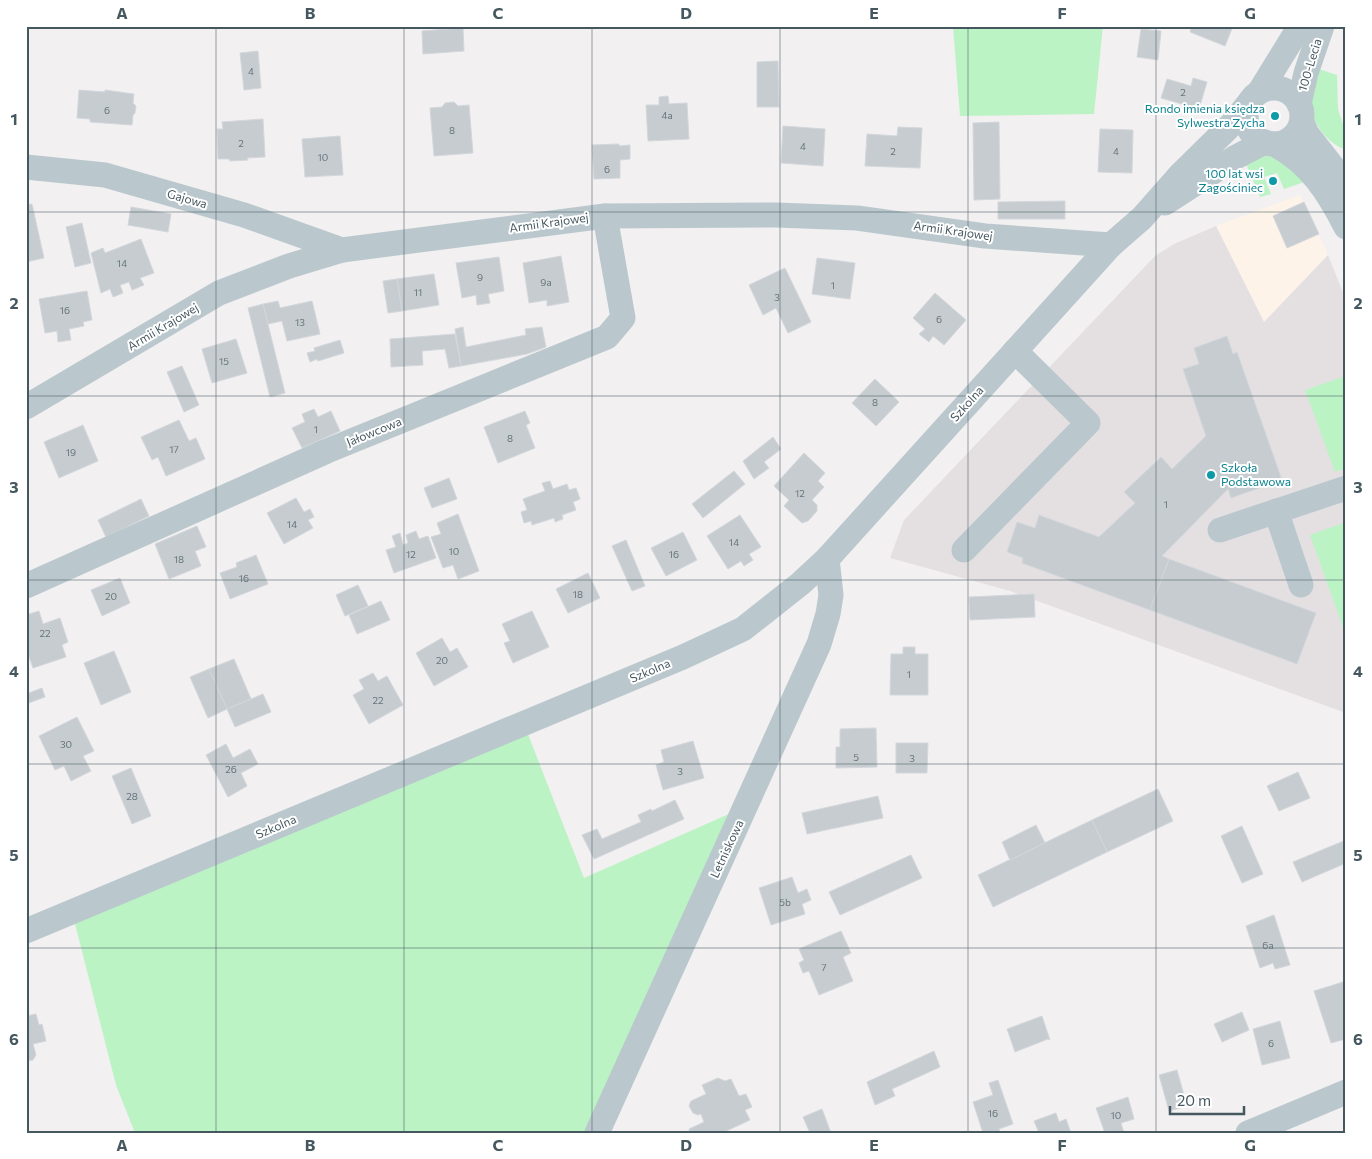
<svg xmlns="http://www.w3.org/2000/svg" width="1372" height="1159" font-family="Commissioner,sans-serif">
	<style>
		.commercial { fill: #fef3e8 }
		.education { fill: #e4e0e2 }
		.green { fill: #bbf3c5 }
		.building { fill: #c6ccd0; stroke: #d3d7dc }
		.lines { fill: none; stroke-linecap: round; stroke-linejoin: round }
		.minor { stroke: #bac8ce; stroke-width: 25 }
		.grid { fill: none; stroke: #46585f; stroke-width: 1; stroke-opacity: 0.55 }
		.culture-dot { fill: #0f9aa8; stroke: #fff; stroke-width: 2 }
		.labels { text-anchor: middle; stroke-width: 4; stroke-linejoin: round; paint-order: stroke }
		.number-label { font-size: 10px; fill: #66757b }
		.street-label { font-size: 12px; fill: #46585f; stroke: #fff }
		.culture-label { font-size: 12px; fill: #0d838f; stroke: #fff; text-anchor: end }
		.neatline { fill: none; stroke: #46585f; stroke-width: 2 }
		.grid-label { font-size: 16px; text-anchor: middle; font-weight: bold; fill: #46585f }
	</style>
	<rect width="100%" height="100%" fill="#f2f0f0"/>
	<polygon class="commercial" points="1300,195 1328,255 1264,322 1216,226"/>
	<polygon class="education" points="1216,226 1264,322 1328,255 1346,300 1346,713 1010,591 890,558 904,520 1155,256 1174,244"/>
	<g class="green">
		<polygon points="953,26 1103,26 1094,114 960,116"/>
		<path d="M 1316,68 L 1337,75 L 1338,109 L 1346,134 L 1346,150 C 1324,142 1310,119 1309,96 C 1309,87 1314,77 1316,68 Z"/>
		<polygon points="1265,156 1277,157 1307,181 1284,189 1277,173 1264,177 1271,194 1260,197 1245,161"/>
		<polygon points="1346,376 1346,468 1335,472 1305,390"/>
		<polygon points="1346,522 1346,636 1310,535"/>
		<polygon points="524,724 584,878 747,806 597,1133 135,1133 116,1085 72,912"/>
	</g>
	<g class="building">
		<polygon points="1192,26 1233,26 1225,46 1190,32"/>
		<polygon points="463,28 464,51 423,54 422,31"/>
		<polygon points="1141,29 1161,31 1158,60 1137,57"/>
		<polygon points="258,51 261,88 244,90 240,53"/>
		<polygon points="778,61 779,107 757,107 757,62"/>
		<polygon points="1193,78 1207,82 1199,109 1161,98 1167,79 1191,86"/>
		<polygon points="79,90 105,92 105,90 134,94 133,103 136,106 135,113 133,115 132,125 90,122 90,119 77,118"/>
		<polygon points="668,96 669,104 687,103 689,139 648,141 646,105 659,105 659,97"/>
		<polygon points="454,102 458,106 469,105 473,153 434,156 430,108 442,107 445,103"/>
		<polygon points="263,119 265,157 247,158 248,160 230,161 229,159 218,159 217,129 223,129 222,122"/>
		<polygon points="999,122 1000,199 974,200 973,123"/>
		<polygon points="783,126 825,129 823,166 781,163"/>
		<polygon points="898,127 922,128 920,168 865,166 867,134 897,136"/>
		<polygon points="1100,129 1133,130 1132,173 1098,172"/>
		<polygon points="340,136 343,175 305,177 302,139"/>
		<polygon points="619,144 619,146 630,145 630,159 620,160 620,178 594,179 592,145"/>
		<polygon points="1065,201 1065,219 998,219 998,202"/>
		<polygon points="1304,202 1319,234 1287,248 1273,216"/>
		<polygon points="32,204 44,258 26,262 26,205"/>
		<polygon points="131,207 171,214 168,232 128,225"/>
		<polygon points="82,223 91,263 75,267 66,227"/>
		<polygon points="141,239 154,273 140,278 144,285 132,290 129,282 120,285 123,293 113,297 110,289 101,293 91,253 103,248 105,253"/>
		<polygon points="561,256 569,302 547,306 547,300 529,303 523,263"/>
		<polygon points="499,257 504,291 488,294 490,303 477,305 476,295 462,298 456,263"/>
		<polygon points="817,258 855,263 850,299 812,294"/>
		<polygon points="785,268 811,322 788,333 776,308 763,315 749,285"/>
		<polygon points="434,274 439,305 402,311 397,279"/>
		<polygon points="397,279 402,311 388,313 383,281"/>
		<polygon points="87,291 92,320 83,322 84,326 69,329 71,340 58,342 57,331 45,333 39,299"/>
		<polygon points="935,293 966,320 944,345 933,336 929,342 919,334 925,329 913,318"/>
		<polygon points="278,301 280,308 312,301 320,334 287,341 282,321 268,324 263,304"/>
		<polygon points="263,304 285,393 270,397 248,308"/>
		<polygon points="463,327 466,347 526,335 525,329 542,327 546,347 527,354 461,366 455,329"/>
		<polygon points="455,334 461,366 449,368 445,349 422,351 423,365 391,367 390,339"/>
		<polygon points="1227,336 1233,354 1237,352 1282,480 1231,498 1228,489 1162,556 1169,559 1150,610 1022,563 1023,558 1007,552 1017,522 1035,528 1039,515 1099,537 1135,503 1124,492 1161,457 1172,469 1206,436 1183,369 1199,364 1194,348"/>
		<polygon points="236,339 247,373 212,383 202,349"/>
		<polygon points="340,340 344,353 318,361 317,359 310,362 307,353 315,351 314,348"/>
		<polygon points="182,366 199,405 184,412 167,372"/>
		<polygon points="875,379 899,402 876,426 852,403"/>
		<polygon points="314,409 318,417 331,411 340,431 302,448 292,428 305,422 302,414"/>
		<polygon points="525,411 530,423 526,425 535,448 498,463 484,427"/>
		<polygon points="179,420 189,441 196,438 205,459 166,476 158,457 152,460 141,437"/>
		<polygon points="83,425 98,461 59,478 44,442"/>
		<polygon points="773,437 781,449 764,462 769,468 754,479 743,461"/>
		<polygon points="804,453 825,473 818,481 824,487 812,500 817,505 817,511 808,521 802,523 784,506 789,500 774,486"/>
		<polygon points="734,471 745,484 703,518 692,504"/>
		<polygon points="449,478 457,499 432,508 424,488"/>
		<polygon points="550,481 553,489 567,484 569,490 576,488 580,499 573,502 576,510 562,515 563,519 555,522 554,518 532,525 531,521 524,523 521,512 527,510 523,499 545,491 542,483"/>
		<polygon points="296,498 304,512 310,509 314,517 308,520 313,528 284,544 267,513"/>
		<polygon points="141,499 149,516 106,537 98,520"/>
		<polygon points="458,514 479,571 458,579 453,565 443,568 431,537 441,534 437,523"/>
		<polygon points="740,515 761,547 749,554 753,560 744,566 741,561 728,569 707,536"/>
		<polygon points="197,526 206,547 195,551 201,566 169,579 155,544"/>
		<polygon points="416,531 419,539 428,536 436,558 394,573 386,550 396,547 392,536 400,533 403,545 408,543 406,535"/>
		<polygon points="683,532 697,560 666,576 651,548"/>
		<polygon points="626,540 645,586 632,591 612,546"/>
		<polygon points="256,555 268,584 230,599 220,573 237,567 236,563"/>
		<polygon points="1169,559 1316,613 1297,664 1150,610"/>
		<polygon points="588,573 600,598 568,613 556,589"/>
		<polygon points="120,578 130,603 102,616 91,590"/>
		<polygon points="358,585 368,606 345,616 336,595"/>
		<polygon points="1034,594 1035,617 970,620 969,597"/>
		<polygon points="381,601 390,620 357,634 349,615"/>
		<polygon points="39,611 43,624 60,618 68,642 62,645 66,657 33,668 26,648 26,615"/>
		<polygon points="532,611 549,647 513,663 504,643 510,641 502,624"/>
		<polygon points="442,638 450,652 457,648 468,667 434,686 416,653"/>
		<polygon points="903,647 915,647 915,654 928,654 928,695 890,695 891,654 903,654"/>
		<polygon points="114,651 131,692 101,705 84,663"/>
		<polygon points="234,659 251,699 227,709 209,669"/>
		<polygon points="209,669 227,709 208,718 190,677"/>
		<polygon points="373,673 378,681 387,676 403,705 369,724 353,695 364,689 359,680"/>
		<polygon points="26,685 29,693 42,688 45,697 26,704"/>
		<polygon points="263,694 271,712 235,727 227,709"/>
		<polygon points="77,717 94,751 83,756 91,771 71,781 64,766 55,770 39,736"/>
		<polygon points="876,728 877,767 836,768 836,747 840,747 840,729"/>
		<polygon points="693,741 704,778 663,790 656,765 664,762 661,750"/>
		<polygon points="896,743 928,743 927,773 896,773"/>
		<polygon points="226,744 233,758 250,749 258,764 241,773 247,786 228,797 206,755"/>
		<polygon points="131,768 151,816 132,824 112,776"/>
		<polygon points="1298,772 1310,798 1279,811 1267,786"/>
		<polygon points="1158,789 1173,821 1107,852 1092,820"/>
		<polygon points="878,796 883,818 807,834 802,813"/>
		<polygon points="675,800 684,819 594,859 582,835 597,829 602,839 641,822 638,815 651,809 652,811"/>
		<polygon points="1092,820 1107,852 993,907 978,875"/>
		<polygon points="1036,825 1045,843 1010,860 1002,842"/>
		<polygon points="1242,826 1263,874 1242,883 1221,836"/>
		<polygon points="1346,840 1346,863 1302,882 1293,862"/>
		<polygon points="911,855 922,878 840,915 829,892"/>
		<polygon points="792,877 798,893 807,889 811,900 802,904 805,914 771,925 759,888"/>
		<polygon points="1274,915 1290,965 1275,969 1273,963 1260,968 1246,926"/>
		<polygon points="841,931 851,953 843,957 853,981 819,995 809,971 803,973 799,963 804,960 799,949"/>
		<polygon points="1343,982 1346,991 1346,1030 1344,1030 1346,1039 1331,1043 1314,991"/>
		<polygon points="1242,1012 1249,1030 1222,1042 1214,1024"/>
		<polygon points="36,1014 39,1025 42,1024 46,1041 33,1044 36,1055 33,1060 26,1061 26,1016"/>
		<polygon points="1042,1016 1050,1040 1048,1039 1015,1052 1007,1029"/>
		<polygon points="1280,1021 1290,1058 1262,1065 1253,1029"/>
		<polygon points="934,1051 940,1067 892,1089 895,1096 875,1105 867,1082"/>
		<polygon points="1177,1070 1187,1106 1169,1111 1159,1075"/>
		<polygon points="718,1078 725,1081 731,1079 739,1096 746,1094 752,1107 745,1110 750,1120 722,1133 690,1133 689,1129 704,1122 701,1114 698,1115 693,1113 689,1106 691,1101 706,1094 702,1085"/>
		<polygon points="998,1080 1013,1124 999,1129 1000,1133 983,1133 973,1102 993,1095 989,1083"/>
		<polygon points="1128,1097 1134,1119 1121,1123 1124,1133 1105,1133 1096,1108"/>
		<polygon points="822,1109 831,1133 810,1133 803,1117"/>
		<polygon points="1056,1113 1059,1122 1066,1119 1071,1133 1039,1133 1034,1121"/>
	</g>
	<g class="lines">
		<g class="minor">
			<circle cx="1274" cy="116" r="28"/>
			<polyline points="1260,91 1300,26"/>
			<polyline points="1299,104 1306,73 1322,26"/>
			<polyline points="1302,122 1307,134 1346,184"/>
			<path d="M 1274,144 C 1310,163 1328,192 1346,227"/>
			<polyline points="26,167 105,175 244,215 342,250"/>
			<polyline points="1165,203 1236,157 1265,142"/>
			<polyline points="26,407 219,293 289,266 342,250 605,216 776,215 857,218 985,236 1111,245"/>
			<polyline points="1276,511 1301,585"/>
			<polyline points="1220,530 1346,488"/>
			<polyline points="964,550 1088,423 1015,351"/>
			<polyline points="26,586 327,451 607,337 623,318 605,216"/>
			<polyline points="26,931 683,657 743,629 800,584 827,559 1111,245 1142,218 1180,175 1231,125 1248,104"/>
			<polyline points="597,1133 819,644 828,614 831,595 827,559"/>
			<polyline points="1248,1133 1346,1092"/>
		</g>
	</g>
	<path class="grid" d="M 216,26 L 216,1133M 404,26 L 404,1133M 592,26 L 592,1133M 780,26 L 780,1133M 968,26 L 968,1133M 1156,26 L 1156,1133M 26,212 L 1346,212M 26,396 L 1346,396M 26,580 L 1346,580M 26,764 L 1346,764M 26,948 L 1346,948"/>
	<g class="culture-dot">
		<circle cx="1275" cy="116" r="5"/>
		<circle cx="1273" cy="181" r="5"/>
		<circle cx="1211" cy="475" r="5"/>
	</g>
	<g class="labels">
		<g class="number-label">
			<text x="251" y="75">4</text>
			<text x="1183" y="96">2</text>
			<text x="107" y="114">6</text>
			<text x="667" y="119">4a</text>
			<text x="452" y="134">8</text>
			<text x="241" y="147">2</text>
			<text x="803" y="150">4</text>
			<text x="893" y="155">2</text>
			<text x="1116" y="155">4</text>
			<text x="323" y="161">10</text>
			<text x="607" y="173">6</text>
			<text x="122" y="267">14</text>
			<text x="480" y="281">9</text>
			<text x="546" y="286">9a</text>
			<text x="833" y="289">1</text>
			<text x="418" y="296">11</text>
			<text x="777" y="301">3</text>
			<text x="65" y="314">16</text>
			<text x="939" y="323">6</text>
			<text x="300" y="326">13</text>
			<text x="224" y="365">15</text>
			<text x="875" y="406">8</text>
			<text x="316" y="433">1</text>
			<text x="510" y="442">8</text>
			<text x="174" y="453">17</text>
			<text x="71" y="456">19</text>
			<text x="800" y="497">12</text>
			<text x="1166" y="508">1</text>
			<text x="292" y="528">14</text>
			<text x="734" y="546">14</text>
			<text x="454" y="555">10</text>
			<text x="411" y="558">12</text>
			<text x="674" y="558">16</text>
			<text x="179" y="563">18</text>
			<text x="244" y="582">16</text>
			<text x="578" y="598">18</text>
			<text x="111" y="600">20</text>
			<text x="45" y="637">22</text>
			<text x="442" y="664">20</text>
			<text x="909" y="678">1</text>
			<text x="378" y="704">22</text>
			<text x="66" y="748">30</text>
			<text x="856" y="761">5</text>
			<text x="912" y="762">3</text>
			<text x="231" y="773">26</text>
			<text x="680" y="775">3</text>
			<text x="132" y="800">28</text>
			<text x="785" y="906">5b</text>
			<text x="1268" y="949">6a</text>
			<text x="824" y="971">7</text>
			<text x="1271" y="1047">6</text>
			<text x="993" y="1117">16</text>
			<text x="1116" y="1119">10</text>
		</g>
		<g class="street-label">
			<text transform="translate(1310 65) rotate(-73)" y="4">100-Lecia</text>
			<text transform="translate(187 199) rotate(16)" y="4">Gajowa</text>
			<text transform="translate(549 223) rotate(-8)" y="4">Armii Krajowej</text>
			<text transform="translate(953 231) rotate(8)" y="4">Armii Krajowej</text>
			<text transform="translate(163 327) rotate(-31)" y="4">Armii Krajowej</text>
			<text transform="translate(967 404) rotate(-48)" y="4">Szkolna</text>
			<text transform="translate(374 432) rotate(-22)" y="4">Jałowcowa</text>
			<text transform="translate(650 671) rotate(-23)" y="4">Szkolna</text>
			<text transform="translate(276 827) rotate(-23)" y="4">Szkolna</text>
			<text transform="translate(727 849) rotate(-65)" y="4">Letniskowa</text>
		</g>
		<g class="culture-label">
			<text x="1265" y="113">Rondo imienia księdza<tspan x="1265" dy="14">Sylwestra Zycha</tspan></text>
			<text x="1263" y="178">100 lat wsi<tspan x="1263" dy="14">Zagościniec</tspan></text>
			<text x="1221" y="472" text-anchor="start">Szkoła<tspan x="1221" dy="14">Podstawowa</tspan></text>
		</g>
	</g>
	<rect width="1372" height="1159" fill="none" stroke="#ffffff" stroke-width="55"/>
	<path d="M1170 1106v8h74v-8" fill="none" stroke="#46585f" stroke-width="2.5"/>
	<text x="1177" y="1106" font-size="15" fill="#46585f" stroke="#ffffff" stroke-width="4" paint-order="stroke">20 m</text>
	<rect x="28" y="28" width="1316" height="1104" class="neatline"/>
	<g class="grid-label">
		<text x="122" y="19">A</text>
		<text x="310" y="19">B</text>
		<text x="498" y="19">C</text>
		<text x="686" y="19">D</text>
		<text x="874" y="19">E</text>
		<text x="1062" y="19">F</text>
		<text x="1250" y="19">G</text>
		<text x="14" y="125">1</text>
		<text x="1358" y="125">1</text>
		<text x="14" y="309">2</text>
		<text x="1358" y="309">2</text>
		<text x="14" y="493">3</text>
		<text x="1358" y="493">3</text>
		<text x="14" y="677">4</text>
		<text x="1358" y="677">4</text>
		<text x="14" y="861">5</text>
		<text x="1358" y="861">5</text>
		<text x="14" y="1045">6</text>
		<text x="1358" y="1045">6</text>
		<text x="122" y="1151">A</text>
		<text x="310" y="1151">B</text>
		<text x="498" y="1151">C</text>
		<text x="686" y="1151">D</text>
		<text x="874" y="1151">E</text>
		<text x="1062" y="1151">F</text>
		<text x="1250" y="1151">G</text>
	</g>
</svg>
